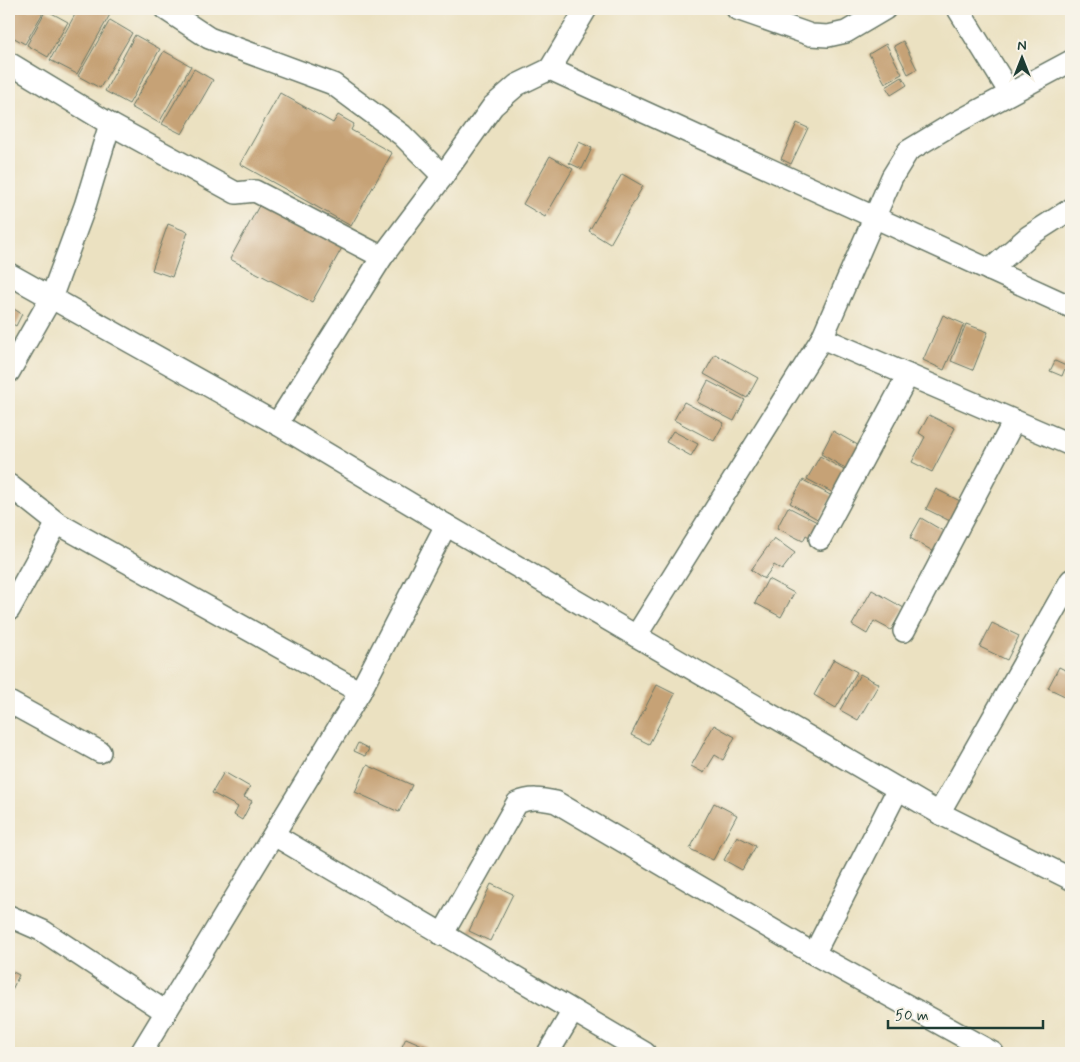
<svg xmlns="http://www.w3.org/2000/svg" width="1080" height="1062" font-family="Mynerve,sans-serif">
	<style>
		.building { fill: #c6a276 }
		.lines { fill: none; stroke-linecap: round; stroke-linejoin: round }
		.minor-casing { stroke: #667665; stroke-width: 24 }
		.minor { stroke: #fff; stroke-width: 21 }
	</style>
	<rect width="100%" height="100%" fill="#f7f3e8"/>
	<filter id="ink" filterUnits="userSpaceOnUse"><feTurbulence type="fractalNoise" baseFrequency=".02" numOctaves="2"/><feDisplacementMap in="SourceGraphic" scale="10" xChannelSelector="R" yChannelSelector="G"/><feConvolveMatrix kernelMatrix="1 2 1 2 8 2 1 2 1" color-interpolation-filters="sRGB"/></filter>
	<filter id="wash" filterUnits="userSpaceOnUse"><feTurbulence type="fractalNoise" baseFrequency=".0096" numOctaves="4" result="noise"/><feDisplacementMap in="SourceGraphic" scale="20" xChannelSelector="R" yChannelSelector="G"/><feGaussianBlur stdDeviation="1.12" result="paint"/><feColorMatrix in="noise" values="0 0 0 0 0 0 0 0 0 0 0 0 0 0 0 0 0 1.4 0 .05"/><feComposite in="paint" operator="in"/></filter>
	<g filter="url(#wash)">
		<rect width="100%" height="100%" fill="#ebe1c1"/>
		<g id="blocks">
			<g class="building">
				<polygon points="11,9 45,9 25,44 9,35 9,12"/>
				<polygon points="78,9 113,9 77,74 50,60"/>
				<polygon points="46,10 68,22 48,57 27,45"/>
				<polygon points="110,20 132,33 100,88 78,76"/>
				<polygon points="135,35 160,49 129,104 105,91"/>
				<polygon points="903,41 917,69 908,74 894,46"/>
				<polygon points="886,44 902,74 885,83 869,54"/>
				<polygon points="164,51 191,66 159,123 131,107"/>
				<polygon points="194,69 213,80 182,134 162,124"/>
				<polygon points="902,77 907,85 891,95 886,87"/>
				<polygon points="280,93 333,123 338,115 354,124 351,130 392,153 351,226 240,164"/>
				<polygon points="797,123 808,128 791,164 781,159"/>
				<polygon points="579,142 592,148 582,169 569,163"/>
				<polygon points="550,156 573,169 545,217 523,204"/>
				<polygon points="622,174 643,186 610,244 589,231"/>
				<polygon points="261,202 343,246 312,302 230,259"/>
				<polygon points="168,224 188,232 172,277 152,270"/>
				<polygon points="9,306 22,314 16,326 9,322"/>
				<polygon points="943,315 964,324 944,370 923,360"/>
				<polygon points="966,324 988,332 973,370 951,361"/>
				<polygon points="715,354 758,378 747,398 704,374"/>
				<polygon points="1055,361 1066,366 1062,376 1050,371"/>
				<polygon points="708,381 745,400 734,421 697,402"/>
				<polygon points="684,402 724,423 714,441 674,420"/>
				<polygon points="929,415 955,428 932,472 912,462 925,437 919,433"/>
				<polygon points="673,431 698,444 691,456 666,442"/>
				<polygon points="833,431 863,448 850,471 821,454"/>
				<polygon points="820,456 849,473 837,495 807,479"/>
				<polygon points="803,480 832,496 819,520 790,503"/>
				<polygon points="936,489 966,504 956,524 926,509"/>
				<polygon points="788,507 819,523 811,538 806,535 803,541 777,528"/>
				<polygon points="921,518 950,535 938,554 910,538"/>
				<polygon points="774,538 795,553 782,570 774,565 764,579 751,570"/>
				<polygon points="768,579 794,593 781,617 755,603"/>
				<polygon points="872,590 904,608 891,630 874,621 867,634 852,625"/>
				<polygon points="992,623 1019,636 1007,660 980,647"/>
				<polygon points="834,659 857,672 836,708 814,695"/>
				<polygon points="1059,667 1071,673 1071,699 1048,688"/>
				<polygon points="860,674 879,684 858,720 840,710"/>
				<polygon points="657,685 675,694 649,744 631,735"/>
				<polygon points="714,725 735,737 723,760 715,755 704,773 691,766"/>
				<polygon points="358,743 369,749 365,756 354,751"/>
				<polygon points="367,765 412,785 399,812 355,792"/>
				<polygon points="224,772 250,787 244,797 252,801 242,820 234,815 238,807 212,793"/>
				<polygon points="714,803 737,815 713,860 690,849"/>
				<polygon points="737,836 756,846 742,870 724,860"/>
				<polygon points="491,884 513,894 490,941 469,931"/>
				<polygon points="9,970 19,975 9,996"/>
				<polygon points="406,1038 427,1047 425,1053 399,1053"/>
			</g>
		</g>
	</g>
	<g filter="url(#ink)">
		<use href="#blocks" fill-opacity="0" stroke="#667665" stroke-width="1"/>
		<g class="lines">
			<defs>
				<g id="minor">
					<polyline points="165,9 209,38 333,84 402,135 443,176"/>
					<polyline points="737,9 811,35 828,36 846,32 885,9"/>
					<polyline points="958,9 1010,93"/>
					<polyline points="1071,61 946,128 908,151 892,177 822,338 1071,445"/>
					<polyline points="9,63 110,124 236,193 255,191 382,257"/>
					<polyline points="550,69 586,9"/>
					<polyline points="990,270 1029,236 1071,209"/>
					<polyline points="9,274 277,424 446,525 939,813 1071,879"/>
					<polyline points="9,372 51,298 85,206 110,124"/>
					<polyline points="277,424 382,257 443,176 493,106 517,85 550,69 1071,307"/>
					<polyline points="9,485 57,523 360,692"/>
					<polyline points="820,539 908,375"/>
					<polyline points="9,610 57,523"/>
					<polyline points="904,631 1014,421"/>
					<polyline points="636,636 822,338"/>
					<polyline points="9,702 100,752"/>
					<polyline points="939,813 1071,580"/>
					<polyline points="274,835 645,1053"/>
					<polyline points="9,916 43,931 166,1012"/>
					<path d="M 442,935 L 517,803 C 531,797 541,799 556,802 L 814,954 L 993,1053"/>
					<polyline points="814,954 898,789"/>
					<polyline points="141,1053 360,692 446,525"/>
					<polyline points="548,1053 573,1011"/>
				</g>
			</defs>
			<use href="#minor" class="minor-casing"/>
			<use href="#minor" class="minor"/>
		</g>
	</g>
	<rect width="1080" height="1062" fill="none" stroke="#f7f3e8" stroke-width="30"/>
	<g transform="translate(1022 58)" stroke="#f7f3e8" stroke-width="4" paint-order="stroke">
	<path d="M0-4L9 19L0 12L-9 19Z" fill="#1f3d34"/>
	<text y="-8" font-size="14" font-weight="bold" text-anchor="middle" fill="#1f3d34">N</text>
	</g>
	<path d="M888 1020v8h155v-8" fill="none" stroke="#1f3d34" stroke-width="2.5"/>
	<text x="895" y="1020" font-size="15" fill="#1f3d34" stroke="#f7f3e8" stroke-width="4" paint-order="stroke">50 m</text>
</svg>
